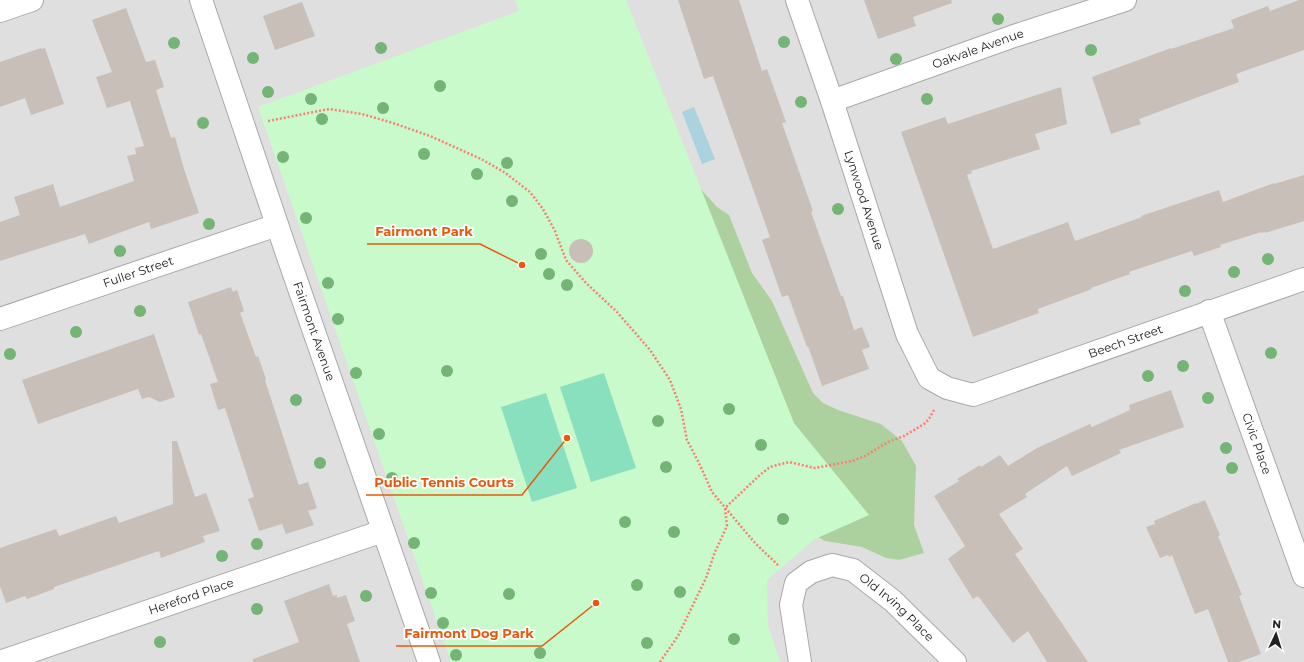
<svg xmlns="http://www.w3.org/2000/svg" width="1304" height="662" font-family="Montserrat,sans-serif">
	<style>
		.residential { fill: #e0dfdf }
		.forest { fill: #add19e }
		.park { fill: #c8facc }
		.pitch { fill: #88e0be }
		.water { fill: #aad3df }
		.building { fill: #c7bfb8 }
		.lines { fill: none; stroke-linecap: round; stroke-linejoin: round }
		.street-casing { stroke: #a9a9a9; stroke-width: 24 }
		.path { stroke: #fa8072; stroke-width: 2.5; stroke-dasharray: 2 2; stroke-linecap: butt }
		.street { stroke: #fff; stroke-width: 22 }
		.tree { fill: #74b475 }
		.labels { text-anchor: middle; stroke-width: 3.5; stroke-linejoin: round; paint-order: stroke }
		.street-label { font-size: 12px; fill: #222; stroke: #fff }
		.leader { fill: none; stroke: #e8590c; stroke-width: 1.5 }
		.callout-dot { fill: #e8590c; stroke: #fff; stroke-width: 1.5 }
		.callout-label { font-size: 13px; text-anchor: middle; font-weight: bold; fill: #e8590c; stroke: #fff; stroke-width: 3.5; stroke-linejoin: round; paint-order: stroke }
	</style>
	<rect width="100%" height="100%" fill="#f2efe9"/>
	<rect class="residential" x="0" y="0" width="1304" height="662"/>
	<polygon class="forest" points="688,175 717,207 729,215 752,273 772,301 813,393 823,403 838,410 881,424 902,441 916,466 914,525 924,553 899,560 886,558 862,547 825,541 801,527"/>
	<polygon class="park" points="515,0 626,0 794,423 869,515 815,539 767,580 768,625 780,662 451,662 258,107 519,11"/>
	<g class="pitch">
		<polygon points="604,373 636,468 591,482 560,387"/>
		<polygon points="546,393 577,488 532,502 501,407"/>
	</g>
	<polygon class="water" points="694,107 715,159 702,164 682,112"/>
	<g class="building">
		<polygon points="678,0 739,0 762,71 767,69 786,122 782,123 813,211 811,212 841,296 843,296 854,330 862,327 870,347 862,350 869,369 822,386 808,346 807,347 788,295 782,297 762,240 770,237 713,76 704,79"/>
		<polygon points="864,0 951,0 952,3 913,17 916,26 878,39"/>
		<polygon points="1299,0 1304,0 1304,50 1236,74 1239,82 1139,119 1141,124 1111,134 1092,77 1171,48 1171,49 1234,28 1231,20 1268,6 1270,11"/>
		<polygon points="302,2 315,36 275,50 263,16"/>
		<polygon points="126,8 146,62 155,60 164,87 156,90 171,138 175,137 184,169 199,213 151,229 149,222 89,244 85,234 0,261 0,222 20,215 14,197 53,184 60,207 134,181 127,156 136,154 135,148 144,146 130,101 107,108 96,77 112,72 92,20"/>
		<polygon points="41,48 42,49 45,48 64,104 31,115 25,98 0,107 0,62"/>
		<polygon points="1061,87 1067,124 1035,134 1040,149 971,171 972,173 967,175 993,249 1068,222 1075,241 1142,217 1141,216 1219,190 1223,202 1274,183 1274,184 1304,175 1304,221 1265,233 1265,232 1261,233 1261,232 1220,245 1221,247 1194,256 1192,251 1129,272 1130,274 1091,288 1092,289 1038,309 1039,313 973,337 901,132 945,117 948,124"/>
		<circle cx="581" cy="251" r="12"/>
		<polygon points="231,287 233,292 237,290 244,311 240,313 256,357 258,356 266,379 265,380 298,483 299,485 308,482 317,508 308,511 314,525 286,534 282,524 259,531 248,499 254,497 225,408 218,410 210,384 218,382 201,334 199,335 188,302"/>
		<polygon points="154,334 175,397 160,402 149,397 142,399 138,389 38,424 22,380"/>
		<polygon points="1171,390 1184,427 1119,450 1121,453 1072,476 1067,466 1025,494 1027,497 999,514 1023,549 1015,554 1088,662 1047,662 1028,631 1013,643 978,596 973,599 948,559 965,546 934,496 959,481 957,479 980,465 981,467 1000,455 1008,466 1037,448 1090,424 1092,427 1130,410 1129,405"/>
		<polygon points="172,441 177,441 195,497 206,493 220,531 203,536 205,542 161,558 159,551 54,587 54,589 27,599 25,596 6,603 0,586 0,548 56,529 59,536 116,516 119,523 173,504"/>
		<polygon points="1205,500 1220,535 1218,536 1242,595 1239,596 1261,654 1239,662 1228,662 1208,609 1195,614 1172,555 1169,557 1168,555 1160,558 1146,527 1155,524 1154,521 1196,503 1196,504"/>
		<polygon points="329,584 333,596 337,595 337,598 346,595 355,621 347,624 360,662 253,662 253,659 299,642 284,601"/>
	</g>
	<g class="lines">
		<defs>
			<g id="street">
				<path id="s1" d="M 201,0 L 286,251 L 429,662"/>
				<path id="s2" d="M 797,0 L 832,101 L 907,334 L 929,378 L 947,388 L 973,395 L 1304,279"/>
				<polyline points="0,11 32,0"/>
				<path id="s3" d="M 832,101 L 1014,36 L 1125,0"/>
				<path id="s4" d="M 1209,311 L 1304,576"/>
				<path id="s5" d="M 0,319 L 277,225"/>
				<path id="s6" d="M 0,662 L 383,531"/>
				<path id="s7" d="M 800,662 L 791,605 L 796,583 L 811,572 L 832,565 L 853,570 L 893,601 L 955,662"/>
			</g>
		</defs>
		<use href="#street" class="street-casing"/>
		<g class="path">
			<polyline points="268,121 329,109 362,114 393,123 430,136 481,159 504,172 530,192 543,209 555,231 566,260 585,282 617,312 650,350 670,380 681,409 687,440 699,463 712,492 755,543 779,566"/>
			<polyline points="660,662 678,636 706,578 715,552 727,526 725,508 761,474 770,467 789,462 815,468 852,461 865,456 888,442 904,436 924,424 929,419 934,410"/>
		</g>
		<use href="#street" class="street"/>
	</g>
	<g class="tree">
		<circle cx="998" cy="19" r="6"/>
		<circle cx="784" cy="42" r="6"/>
		<circle cx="174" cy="43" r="6"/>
		<circle cx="381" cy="48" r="6"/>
		<circle cx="1091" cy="50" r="6"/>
		<circle cx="253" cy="58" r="6"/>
		<circle cx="896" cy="59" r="6"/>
		<circle cx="440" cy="86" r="6"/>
		<circle cx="268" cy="92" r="6"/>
		<circle cx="311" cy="99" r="6"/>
		<circle cx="927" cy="99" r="6"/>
		<circle cx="801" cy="102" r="6"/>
		<circle cx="383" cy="108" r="6"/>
		<circle cx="322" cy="119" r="6"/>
		<circle cx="203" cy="123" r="6"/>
		<circle cx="424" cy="154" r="6"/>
		<circle cx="283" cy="157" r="6"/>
		<circle cx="507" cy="163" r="6"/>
		<circle cx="477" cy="174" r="6"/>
		<circle cx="512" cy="201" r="6"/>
		<circle cx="838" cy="209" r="6"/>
		<circle cx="306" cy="218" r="6"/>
		<circle cx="209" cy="224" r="6"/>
		<circle cx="120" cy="251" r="6"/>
		<circle cx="541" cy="254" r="6"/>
		<circle cx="1268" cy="259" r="6"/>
		<circle cx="1234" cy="272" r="6"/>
		<circle cx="549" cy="274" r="6"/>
		<circle cx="328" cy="283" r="6"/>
		<circle cx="567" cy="285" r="6"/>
		<circle cx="1185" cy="291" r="6"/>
		<circle cx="140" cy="311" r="6"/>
		<circle cx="338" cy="319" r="6"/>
		<circle cx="76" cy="332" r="6"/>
		<circle cx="1271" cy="353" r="6"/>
		<circle cx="10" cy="354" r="6"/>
		<circle cx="1183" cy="366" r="6"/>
		<circle cx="447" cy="371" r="6"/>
		<circle cx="356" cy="373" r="6"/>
		<circle cx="1148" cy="376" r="6"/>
		<circle cx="1208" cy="398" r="6"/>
		<circle cx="296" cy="400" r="6"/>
		<circle cx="729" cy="409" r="6"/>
		<circle cx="658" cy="421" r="6"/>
		<circle cx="379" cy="434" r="6"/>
		<circle cx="761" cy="445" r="6"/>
		<circle cx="1226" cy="448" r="6"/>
		<circle cx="320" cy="463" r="6"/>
		<circle cx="666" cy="467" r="6"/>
		<circle cx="1232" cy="468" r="6"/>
		<circle cx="392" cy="478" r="6"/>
		<circle cx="783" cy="519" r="6"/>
		<circle cx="625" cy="522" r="6"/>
		<circle cx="674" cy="532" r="6"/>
		<circle cx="414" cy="543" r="6"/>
		<circle cx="257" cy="544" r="6"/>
		<circle cx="222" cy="556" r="6"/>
		<circle cx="637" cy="585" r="6"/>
		<circle cx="680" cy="592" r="6"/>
		<circle cx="431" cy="593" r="6"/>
		<circle cx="509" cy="594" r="6"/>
		<circle cx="366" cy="596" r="6"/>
		<circle cx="257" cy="609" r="6"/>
		<circle cx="443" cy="623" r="6"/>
		<circle cx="734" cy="639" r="6"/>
		<circle cx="160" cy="642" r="6"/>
		<circle cx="647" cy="643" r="6"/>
		<circle cx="540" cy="653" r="6"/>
		<circle cx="456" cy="655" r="6"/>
	</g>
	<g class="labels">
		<g class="street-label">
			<text dy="4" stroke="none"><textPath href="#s3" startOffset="155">Oakvale Avenue</textPath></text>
			<text dy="4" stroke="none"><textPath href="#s2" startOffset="211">Lynwood Avenue</textPath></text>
			<text dy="4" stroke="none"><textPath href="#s5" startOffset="146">Fuller Street</textPath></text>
			<text dy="4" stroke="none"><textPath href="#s1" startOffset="350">Fairmont Avenue</textPath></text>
			<text dy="4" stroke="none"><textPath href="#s2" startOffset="610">Beech Street</textPath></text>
			<text dy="4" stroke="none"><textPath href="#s4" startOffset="141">Civic Place</textPath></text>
			<text dy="4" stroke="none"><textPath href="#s6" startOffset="202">Hereford Place</textPath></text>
			<text dy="4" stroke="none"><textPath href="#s7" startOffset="200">Old Irving Place</textPath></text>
		</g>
	</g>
	<path class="leader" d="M522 265L480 244H367M567 438L522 495H366M596 603L542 646H396"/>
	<g class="callout-dot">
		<circle cx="522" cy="265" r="4"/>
		<circle cx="567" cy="438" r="4"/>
		<circle cx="596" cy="603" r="4"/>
	</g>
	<g class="callout-label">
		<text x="424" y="236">Fairmont Park</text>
		<text x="444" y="487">Public Tennis Courts</text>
		<text x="469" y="638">Fairmont Dog Park</text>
	</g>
	<g transform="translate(1276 634) rotate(4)" stroke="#ffffff" stroke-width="3" paint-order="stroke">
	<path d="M0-3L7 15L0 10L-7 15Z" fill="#222222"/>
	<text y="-6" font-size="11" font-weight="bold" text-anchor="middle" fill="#222222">N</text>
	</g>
</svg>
